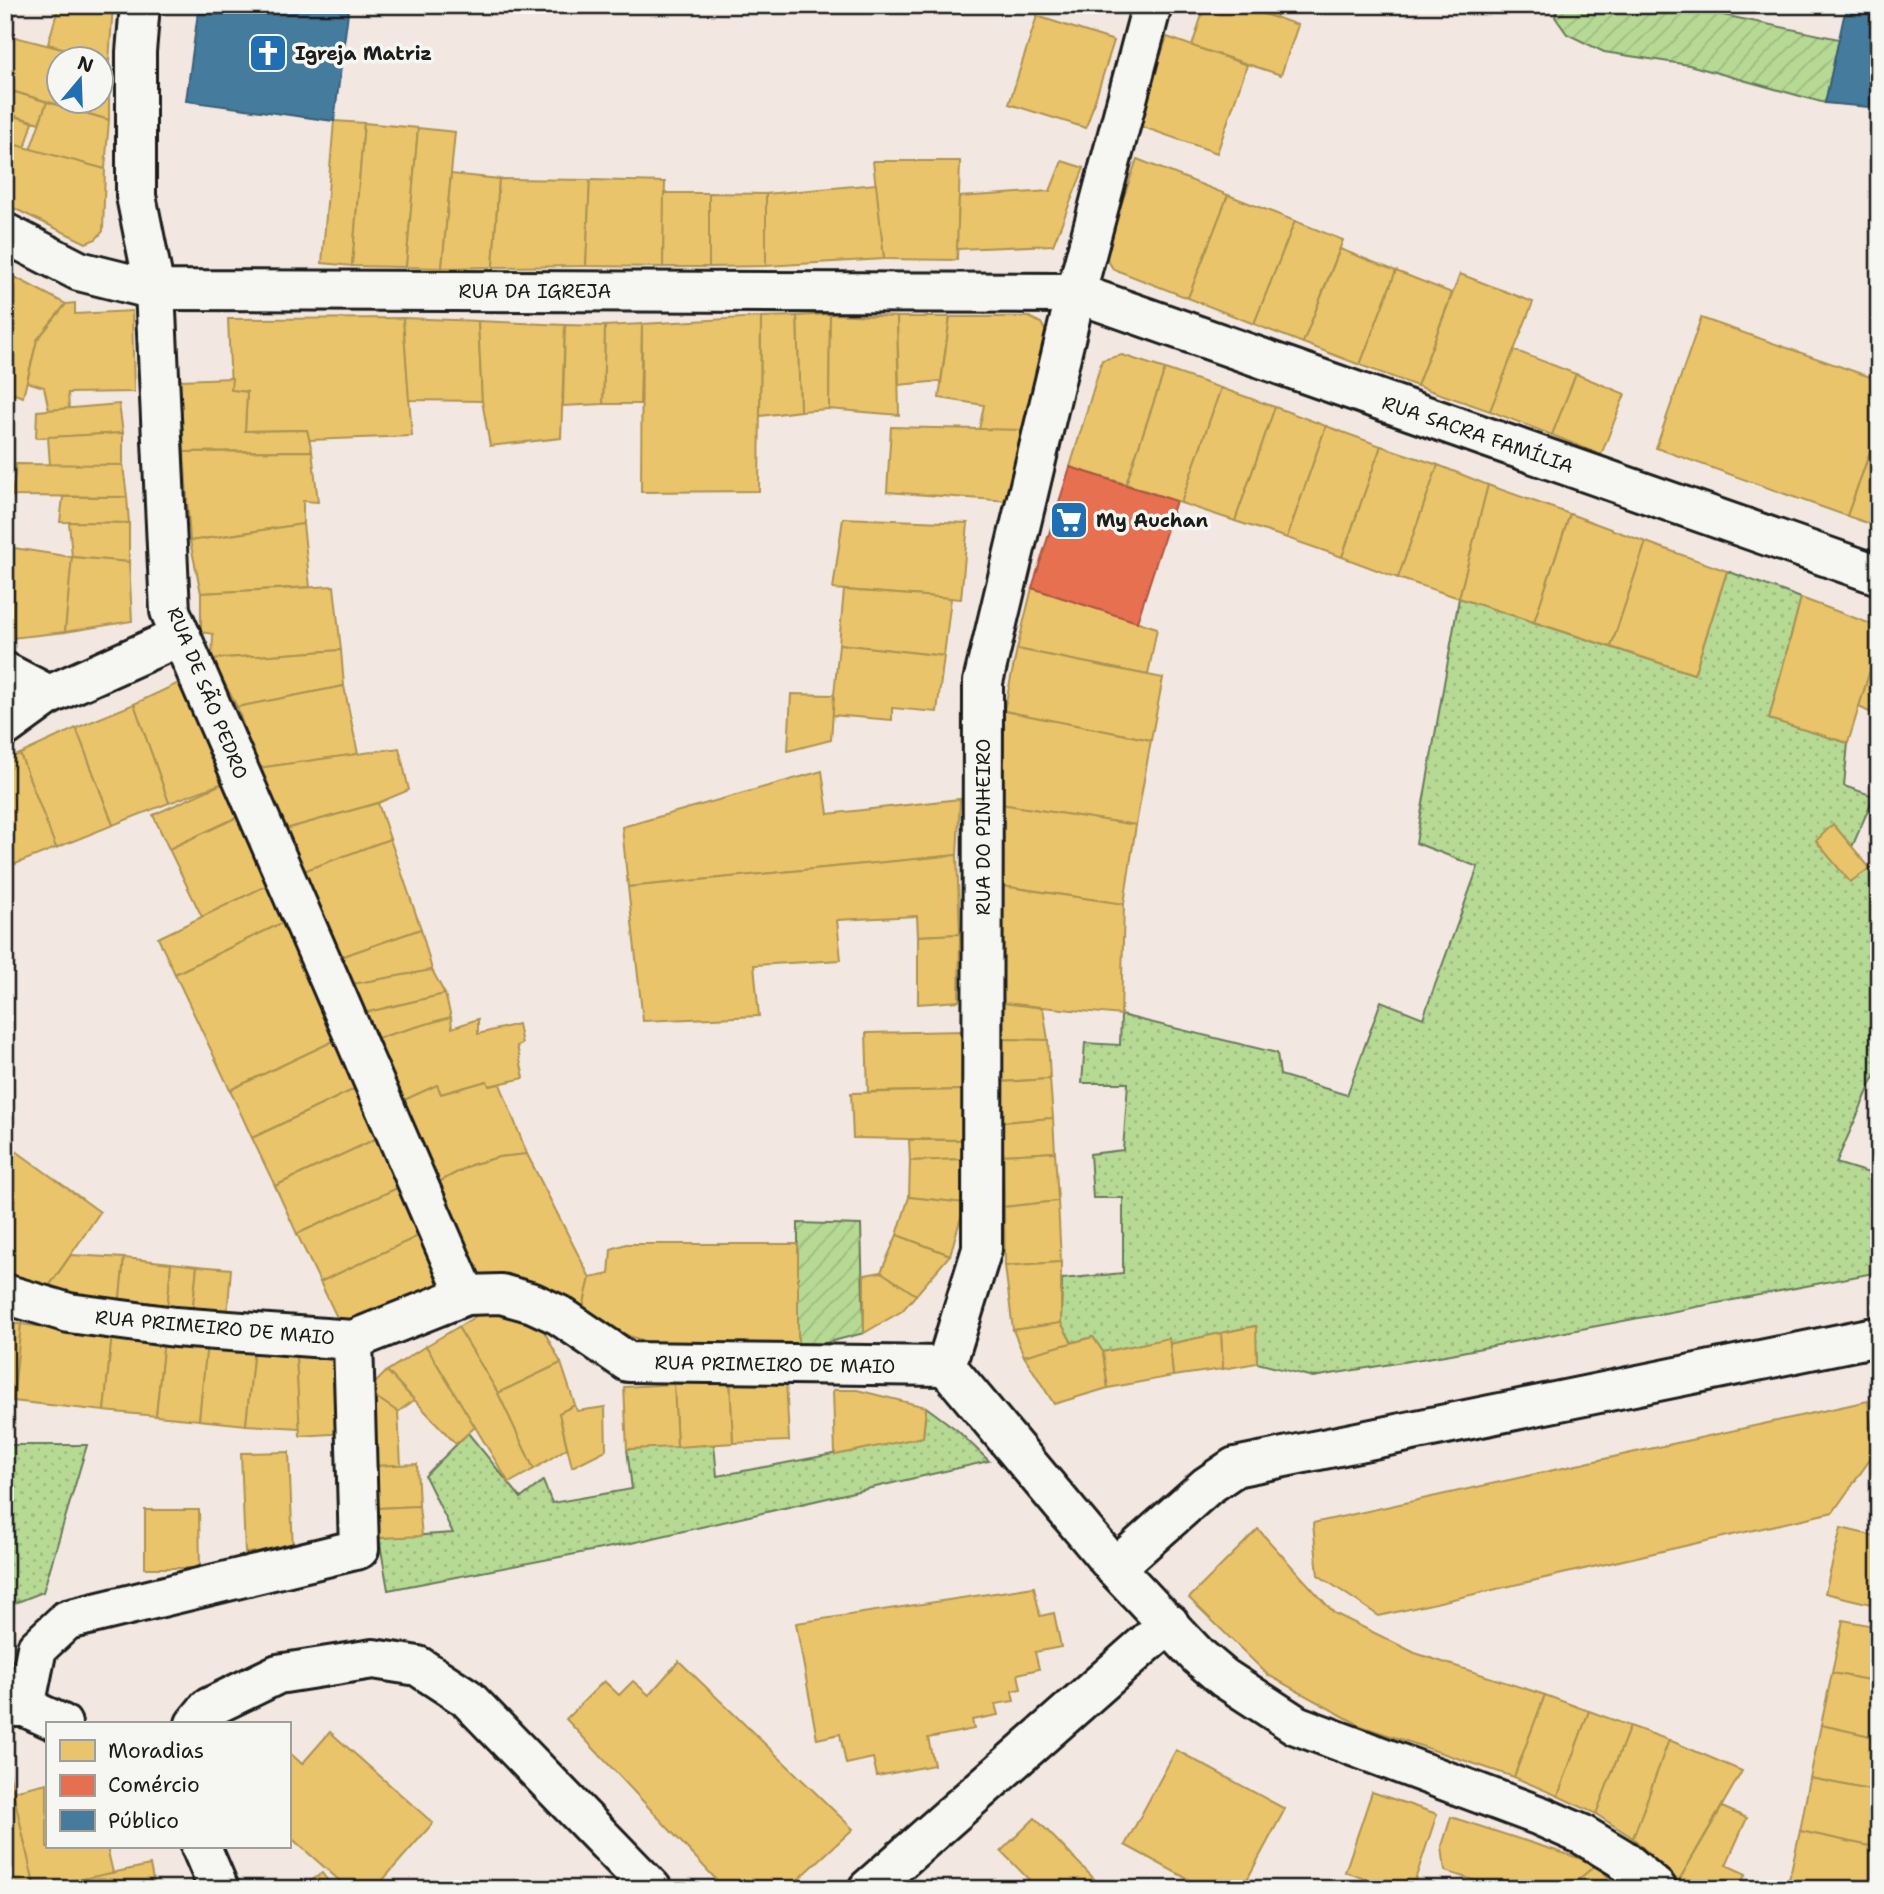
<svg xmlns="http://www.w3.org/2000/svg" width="1884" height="1894" font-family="'Shantell Sans',sans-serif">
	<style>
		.grass { fill: url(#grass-dots); stroke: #697a58; stroke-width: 2 }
		.garden { fill: url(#garden-furrows); stroke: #697a58; stroke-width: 2 }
		.homes { fill: #e9c46a; stroke: #ac9253; stroke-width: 2; fill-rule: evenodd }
		.shops { fill: #e76f51; stroke: #aa5641; stroke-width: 2 }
		.public { fill: #457b9d; stroke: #395e76; stroke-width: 2 }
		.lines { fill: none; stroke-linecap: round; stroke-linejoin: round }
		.street-casing { stroke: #1c1c1c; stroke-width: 44 }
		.street { stroke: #f6f6f2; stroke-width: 38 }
		.labels { text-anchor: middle; stroke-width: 7; stroke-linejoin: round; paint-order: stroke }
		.poi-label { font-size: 19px; font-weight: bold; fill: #1c1c1c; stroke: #f6f6f2; text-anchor: start }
		.street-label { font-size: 19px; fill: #1c1c1c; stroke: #f6f6f2 }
	</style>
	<defs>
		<pattern id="grass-dots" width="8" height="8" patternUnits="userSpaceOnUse" patternTransform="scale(1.75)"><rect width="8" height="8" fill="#b6d994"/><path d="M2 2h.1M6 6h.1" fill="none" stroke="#9cba7f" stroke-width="1.8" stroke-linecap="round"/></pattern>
		<pattern id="garden-furrows" width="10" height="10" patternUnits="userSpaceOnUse" patternTransform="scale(1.75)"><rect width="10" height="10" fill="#b6d994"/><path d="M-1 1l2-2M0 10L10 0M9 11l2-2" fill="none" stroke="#9cba7f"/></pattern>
	</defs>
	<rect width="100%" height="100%" fill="#f3e8e1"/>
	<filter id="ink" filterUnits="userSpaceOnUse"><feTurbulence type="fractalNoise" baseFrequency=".0143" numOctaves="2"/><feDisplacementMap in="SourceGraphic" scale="14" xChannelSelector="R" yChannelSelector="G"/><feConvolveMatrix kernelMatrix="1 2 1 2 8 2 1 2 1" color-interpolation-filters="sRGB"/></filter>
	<g filter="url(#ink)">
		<g class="grass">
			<polygon points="1727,571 1801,598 1769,719 1848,743 1844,786 1874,796 1852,847 1879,881 1879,1066 1836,1163 1879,1176 1879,1272 1451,1354 1313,1377 1257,1363 1255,1326 1170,1344 1168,1339 1103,1352 1093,1337 1072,1343 1061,1323 1062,1279 1123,1273 1123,1198 1093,1198 1090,1154 1123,1150 1128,1083 1082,1083 1085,1043 1120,1045 1121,1015 1277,1053 1280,1075 1347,1095 1381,1001 1423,1018 1478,867 1416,843 1459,598 1694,674"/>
			<polygon points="926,1407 957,1430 989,1461 627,1544 388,1590 379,1538 453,1533 425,1476 468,1433 521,1498 543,1481 552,1503 632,1489 627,1449 714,1444 717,1476 923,1437"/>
			<polygon points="5,1445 87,1445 43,1592 5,1607"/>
		</g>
		<g class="garden">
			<polygon points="1558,5 1675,5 1839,39 1825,103 1689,65 1604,52 1567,34 1555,17"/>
			<polygon points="798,1223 861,1225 864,1333 798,1350"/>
		</g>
		<g class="homes">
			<polygon points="59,5 113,5 109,61 48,44"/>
			<polygon points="1205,5 1241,5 1298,25 1281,75 1192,46"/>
			<polygon points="1280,5 1276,18 1244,8 1245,5"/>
			<polygon points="1037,16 1114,41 1086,128 1009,104"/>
			<polygon points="5,34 11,36 5,89"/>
			<path d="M 11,36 L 109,61 L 109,120 L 5,89 ZM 60,60 L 102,60 L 102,102 L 60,102 Z"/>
			<polygon points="1167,37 1247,65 1217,153 1137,125"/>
			<polygon points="5,89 47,102 39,123 5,113"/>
			<polygon points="47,102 109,120 105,169 30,150"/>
			<polygon points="5,113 33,122 25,148 5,142"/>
			<polygon points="334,121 364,123 352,266 322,263"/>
			<polygon points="364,123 418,128 406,267 352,266"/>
			<polygon points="418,128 455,132 442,268 406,267"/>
			<polygon points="5,142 105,169 103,231 96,239 86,243 5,204"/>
			<polygon points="1137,159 1228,195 1188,298 1113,269 1104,254"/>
			<polygon points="873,161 960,161 957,260 884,259"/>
			<polygon points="1062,161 1084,168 1053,245 957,249 959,197 1050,191"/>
			<polygon points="451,174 499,179 493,267 442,268"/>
			<polygon points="499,179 590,180 586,266 493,267"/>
			<polygon points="590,180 665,182 663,267 586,266"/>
			<polygon points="876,184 884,259 766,266 766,194"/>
			<polygon points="664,193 709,193 709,267 663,267"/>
			<polygon points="709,193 766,194 766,266 709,267"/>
			<polygon points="1228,195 1295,221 1254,324 1188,298"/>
			<polygon points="1295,221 1343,240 1303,343 1254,324"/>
			<polygon points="1340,249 1396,271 1360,365 1303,343"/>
			<polygon points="1396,271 1452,293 1417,386 1360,365"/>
			<polygon points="5,272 66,304 37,340 23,397 5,391"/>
			<polygon points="1460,274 1533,302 1490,411 1417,386"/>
			<polygon points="75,303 75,314 132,311 134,392 68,393 69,409 49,410 44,387 27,382 37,340 66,304"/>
			<polygon points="830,314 829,409 800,411 797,316"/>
			<polygon points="830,314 897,317 899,415 829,409"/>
			<polygon points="797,316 800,411 760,416 761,317"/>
			<polygon points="761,317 759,491 641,492 642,324"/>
			<polygon points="897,317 950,317 941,381 899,385"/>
			<polygon points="950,317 1029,317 1041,323 1047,334 1024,430 979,430 984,405 939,398"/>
			<polygon points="403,318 412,436 309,440 307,430 245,431 247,392 231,390 228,319"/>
			<polygon points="403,318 478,321 482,401 409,400"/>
			<polygon points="1701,318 1879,380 1879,426 1847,516 1656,448"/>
			<polygon points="478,321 565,325 561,438 490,446 482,401"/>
			<polygon points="642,324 640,404 603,404 605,326"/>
			<polygon points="565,325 605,326 603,404 563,406"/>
			<polygon points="1514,350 1576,374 1552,435 1490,411"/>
			<polygon points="1122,355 1165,369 1126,484 1070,467 1102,360"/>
			<polygon points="1165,369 1221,388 1181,503 1126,484"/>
			<polygon points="1576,374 1625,394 1601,455 1552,435"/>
			<polygon points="232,378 231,390 247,392 245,431 307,430 312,451 184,452 180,380"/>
			<polygon points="1221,388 1275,407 1235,521 1181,503"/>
			<polygon points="119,404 123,433 36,438 37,411"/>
			<polygon points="1275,407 1326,426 1287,538 1235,521"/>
			<polygon points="1326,426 1381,446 1342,557 1287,538"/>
			<polygon points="891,427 1024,430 1009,501 887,492"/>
			<polygon points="1879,428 1879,527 1847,516"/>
			<polygon points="123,433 123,465 50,465 48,437"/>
			<polygon points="1381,446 1438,465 1398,578 1342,557"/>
			<polygon points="312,451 318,502 303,501 303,524 190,541 184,452"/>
			<polygon points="16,464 123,465 127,497 12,496"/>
			<polygon points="1438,465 1488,485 1459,598 1398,578"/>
			<polygon points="1488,485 1570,514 1534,622 1459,598"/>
			<polygon points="63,497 127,497 129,523 60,522"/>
			<polygon points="1570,514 1646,542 1611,647 1534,622"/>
			<polygon points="843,518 968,523 961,599 833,589"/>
			<polygon points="69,522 129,523 129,562 72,557"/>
			<polygon points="303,524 310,587 201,593 190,541"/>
			<polygon points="1646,542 1727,571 1694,674 1611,647"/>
			<polygon points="14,548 72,557 65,632 12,638"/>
			<polygon points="72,557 129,562 132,621 65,632"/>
			<polygon points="14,573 12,638 5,639 5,575"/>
			<polygon points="334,586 341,650 212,659 213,634 201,632 201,593"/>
			<polygon points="1032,588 1157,628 1148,675 1017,649"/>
			<polygon points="844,590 951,598 944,656 839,644"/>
			<polygon points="1801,598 1879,627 1879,641 1848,743 1769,719"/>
			<polygon points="1879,641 1879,717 1859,707"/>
			<polygon points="839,644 944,656 937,712 892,708 892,720 832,715"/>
			<polygon points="1017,649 1163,678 1151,740 1004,711"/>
			<polygon points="341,650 344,686 237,707 212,659"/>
			<polygon points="185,680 226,782 169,803 134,704"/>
			<polygon points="344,686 358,754 258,768 237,707"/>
			<polygon points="791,694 834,695 831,740 788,751"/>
			<polygon points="134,704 169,803 113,825 76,728"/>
			<polygon points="1004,711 1151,740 1136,825 1000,804"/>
			<polygon points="76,728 113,825 56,848 20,754"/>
			<polygon points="399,748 409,790 378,803 286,829 258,768"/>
			<polygon points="20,754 56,848 5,868 5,760"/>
			<polygon points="822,771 828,814 960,799 957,855 628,887 622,827"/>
			<polygon points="226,782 242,815 169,849 153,815"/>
			<polygon points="378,803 390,839 301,872 286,829"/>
			<polygon points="1000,804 1136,825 1124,904 1002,886"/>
			<polygon points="242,815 272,883 202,917 169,849"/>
			<polygon points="1833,824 1870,868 1850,882 1816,841"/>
			<polygon points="390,839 421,929 335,959 301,872"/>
			<polygon points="957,855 960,934 918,936 917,916 837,920 841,960 754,965 759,1016 643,1021 628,887"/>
			<polygon points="272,883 288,920 175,974 158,938"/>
			<polygon points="1002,886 1124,904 1121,1015 1003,1003"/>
			<polygon points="288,920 340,1038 230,1090 175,974"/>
			<polygon points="421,929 432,970 347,985 335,959"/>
			<polygon points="960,934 959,1001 918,1004 918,936"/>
			<polygon points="432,970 445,994 360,1014 347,985"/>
			<polygon points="445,994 451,1017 371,1040 360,1014"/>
			<polygon points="1003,1003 1043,1008 1048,1040 1002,1039"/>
			<polygon points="451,1017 452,1028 478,1019 478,1034 518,1024 522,1044 517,1046 524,1078 489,1086 487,1081 441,1094 437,1085 400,1102 371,1040"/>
			<polygon points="962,1031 964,1090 868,1092 866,1033"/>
			<polygon points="340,1038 361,1086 252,1138 230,1090"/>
			<polygon points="1002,1039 1048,1040 1050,1079 1002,1082"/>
			<polygon points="1050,1079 1053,1118 1003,1122 1002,1082"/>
			<polygon points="487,1081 489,1086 500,1084 527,1154 499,1157 471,1165 437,1183 400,1102 437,1085 441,1094"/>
			<polygon points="361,1086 384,1135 275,1186 252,1138"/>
			<polygon points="964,1090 965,1140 853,1138 851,1093"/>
			<polygon points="1053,1118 1055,1152 1003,1155 1003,1122"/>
			<polygon points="384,1135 404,1185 297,1234 275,1186"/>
			<polygon points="909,1140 965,1140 965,1159 910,1161"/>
			<polygon points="12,1148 100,1212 43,1295 5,1274 5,1155"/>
			<polygon points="1055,1152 1058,1201 1004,1207 1003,1155"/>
			<polygon points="527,1154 590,1278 582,1312 479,1281 437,1183 471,1165 499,1157"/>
			<polygon points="965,1159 965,1203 909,1197 910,1161"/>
			<polygon points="404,1185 427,1232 320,1282 297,1234"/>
			<polygon points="909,1197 965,1203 950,1255 897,1235"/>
			<polygon points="1058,1201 1061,1262 1005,1266 1004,1207"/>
			<polygon points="427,1232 449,1280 343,1330 320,1282"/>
			<polygon points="897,1235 950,1255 916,1295 881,1272"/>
			<polygon points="626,1244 798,1244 798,1350 664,1347 629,1336 582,1312 590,1278 609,1274 611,1249"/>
			<polygon points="71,1255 124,1258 119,1308 43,1295"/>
			<polygon points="124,1258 171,1263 167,1312 119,1308"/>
			<polygon points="1061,1262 1061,1323 1013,1330 1005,1266"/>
			<polygon points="171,1263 197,1266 192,1315 167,1312"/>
			<polygon points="197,1266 231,1269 227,1318 192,1315"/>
			<polygon points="881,1272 916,1295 902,1311 864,1333 864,1275"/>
			<polygon points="507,1308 537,1318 561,1363 498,1393 458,1327 478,1315"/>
			<polygon points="5,1323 21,1324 13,1401 5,1398"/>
			<polygon points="1061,1323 1072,1343 1024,1356 1013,1330"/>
			<polygon points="21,1324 112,1335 104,1411 13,1401"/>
			<polygon points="1256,1326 1257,1363 1223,1369 1221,1333"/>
			<polygon points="458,1327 498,1393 534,1469 509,1483 426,1346"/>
			<polygon points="1221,1333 1223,1369 1173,1376 1170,1344"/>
			<polygon points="112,1335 164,1340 156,1416 104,1411"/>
			<polygon points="1093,1337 1103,1352 1108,1388 1054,1404 1024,1356"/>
			<polygon points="1169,1338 1173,1376 1108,1388 1103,1352"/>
			<polygon points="164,1340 207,1344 199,1420 156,1416"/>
			<polygon points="207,1344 254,1349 246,1425 199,1420"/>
			<polygon points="426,1346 475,1427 456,1444 387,1371"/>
			<polygon points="254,1349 296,1353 300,1428 246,1425"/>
			<polygon points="343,1351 347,1433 300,1436 296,1353"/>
			<polygon points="561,1363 575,1405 559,1413 567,1448 534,1469 498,1393"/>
			<polygon points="387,1371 414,1400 398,1412 367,1391"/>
			<polygon points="786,1378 789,1441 733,1443 730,1381"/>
			<polygon points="730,1381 733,1443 677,1447 674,1384"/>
			<polygon points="674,1384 677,1447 627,1449 624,1387"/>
			<polygon points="833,1390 857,1390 926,1407 923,1437 835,1455"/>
			<polygon points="367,1391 398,1412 401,1465 375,1466"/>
			<polygon points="1868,1401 1874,1454 1833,1512 1379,1616 1318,1575 1313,1523"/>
			<polygon points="575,1405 577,1411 605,1407 606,1450 572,1467 559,1413"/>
			<polygon points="289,1452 293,1551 245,1553 241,1453"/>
			<polygon points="417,1464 419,1506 378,1508 375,1466"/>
			<polygon points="419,1506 422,1536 379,1538 378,1508"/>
			<polygon points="145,1510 199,1510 200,1568 145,1568"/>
			<polygon points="1841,1528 1879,1537 1879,1606 1825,1593"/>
			<polygon points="1258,1529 1334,1613 1415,1653 1545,1695 1514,1777 1361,1726 1268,1675 1189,1598"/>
			<polygon points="1034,1587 1040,1616 1054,1613 1061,1647 1035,1652 1039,1669 1018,1674 1021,1689 1012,1691 1014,1701 995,1704 998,1715 972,1720 974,1729 928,1738 934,1765 877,1776 873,1758 846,1764 840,1734 817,1739 796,1623"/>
			<polygon points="1843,1620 1879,1627 1879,1682 1832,1673"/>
			<polygon points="679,1661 853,1829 788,1889 725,1889 566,1719 604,1681 619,1695 633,1681 649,1695"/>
			<polygon points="1832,1673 1879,1682 1879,1738 1821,1725"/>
			<polygon points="1545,1695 1589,1711 1558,1796 1514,1777"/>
			<polygon points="1589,1711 1630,1726 1596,1814 1558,1796"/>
			<polygon points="1821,1725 1879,1738 1879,1792 1810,1778"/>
			<polygon points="1630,1726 1669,1740 1633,1838 1596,1814"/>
			<polygon points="330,1732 433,1823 375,1889 349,1889 289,1836 289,1752 302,1764"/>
			<polygon points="1669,1740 1742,1771 1678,1882 1633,1838"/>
			<polygon points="1176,1750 1285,1809 1242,1889 1206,1889 1125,1845"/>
			<polygon points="5,1762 7,1762 35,1889 5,1889"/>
			<polygon points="1810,1778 1879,1792 1879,1848 1800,1831"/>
			<polygon points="47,1783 47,1847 107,1847 113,1873 35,1889 13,1791"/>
			<polygon points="1372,1792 1437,1814 1412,1889 1394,1889 1345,1872"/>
			<polygon points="1722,1807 1747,1818 1726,1865 1746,1874 1737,1889 1683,1889 1678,1882"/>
			<polygon points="1451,1817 1597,1864 1567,1889 1501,1889 1445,1871 1442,1846"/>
			<polygon points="1035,1818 1104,1889 1038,1889 1001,1851"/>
			<polygon points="1800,1831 1879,1848 1873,1889 1813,1889 1788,1884"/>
			<polygon points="1597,1864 1618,1889 1567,1889"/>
			<polygon points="150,1865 155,1889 69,1889 68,1882"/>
			<polygon points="322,1873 334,1889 300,1889"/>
		</g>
		<polygon class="shops" points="1070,467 1176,501 1137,622 1032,588"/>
		<g class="public">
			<polygon points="199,5 349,5 334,121 186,101"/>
			<polygon points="1852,5 1879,5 1879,108 1825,103 1844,16"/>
		</g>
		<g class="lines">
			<defs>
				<g id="street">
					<polyline points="140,5 136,52 136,196 155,290 170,611 466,1295"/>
					<polyline points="5,233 79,271 155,290 1076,293 1879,575"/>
					<polyline points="5,672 49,695"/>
					<polyline points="5,727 49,695 181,636"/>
					<polyline points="5,1294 69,1313 175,1327 353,1340 466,1295 501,1294 533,1303 559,1315 628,1362 946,1366"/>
					<polyline points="946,1366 982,1249 983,682 1076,293 1152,5"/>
					<polyline points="946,1366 1115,1568 1198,1656 1224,1678 1296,1725 1540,1816 1581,1834 1621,1858 1657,1889"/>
					<polyline points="1115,1568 1207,1486 1235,1467 1879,1336"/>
					<polyline points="5,1707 25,1707 62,1724"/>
					<polyline points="25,1707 37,1648 67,1620 359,1549 353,1340"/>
					<polyline points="195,1724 208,1708 278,1674 373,1659 418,1666 467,1698 652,1889"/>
					<polyline points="201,1847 219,1889"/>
					<polyline points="868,1889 1169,1623"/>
				</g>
			</defs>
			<use href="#street" class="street-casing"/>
			<use href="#street" class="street"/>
		</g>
	</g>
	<defs>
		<symbol id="church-square" viewBox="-11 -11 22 22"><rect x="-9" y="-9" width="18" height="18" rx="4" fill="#1f6fb2" stroke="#f6f6f2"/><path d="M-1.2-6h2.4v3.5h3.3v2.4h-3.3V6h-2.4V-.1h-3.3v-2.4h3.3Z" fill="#fff"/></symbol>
		<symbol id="supermarket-square" viewBox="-11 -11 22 22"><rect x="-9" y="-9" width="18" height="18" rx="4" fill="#1f6fb2" stroke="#f6f6f2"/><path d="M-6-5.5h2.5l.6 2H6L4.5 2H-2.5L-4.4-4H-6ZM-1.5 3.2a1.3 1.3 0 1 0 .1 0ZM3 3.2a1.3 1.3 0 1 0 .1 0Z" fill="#fff"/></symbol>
	</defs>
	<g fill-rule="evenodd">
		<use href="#church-square" x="246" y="31" width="44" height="44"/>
		<use href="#supermarket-square" x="1047" y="498" width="44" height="44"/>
	</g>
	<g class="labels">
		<g class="poi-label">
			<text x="295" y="60">Igreja Matriz</text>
			<text x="1096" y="527">My Auchan</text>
		</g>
		<g class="street-label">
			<text x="535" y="298">RUA DA IGREJA</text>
			<text transform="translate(1478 434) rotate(19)" y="7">RUA SACRA FAMÍLIA</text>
			<text transform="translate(208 693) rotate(68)" y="7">RUA DE SÃO PEDRO</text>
			<text transform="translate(983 827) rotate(-90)" y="7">RUA DO PINHEIRO</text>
			<text transform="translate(215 1327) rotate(5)" y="7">RUA PRIMEIRO DE MAIO</text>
			<text transform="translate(775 1364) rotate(1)" y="7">RUA PRIMEIRO DE MAIO</text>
		</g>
	</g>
	<rect width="1884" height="1894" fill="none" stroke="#f6f6f2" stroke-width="28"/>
	<rect x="14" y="14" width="1856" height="1866" fill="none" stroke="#1c1c1c" stroke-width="2.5" filter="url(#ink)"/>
	<rect x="46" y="1722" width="245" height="126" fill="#f6f6f2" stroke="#9f9f9c" stroke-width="2"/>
	<rect x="60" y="1740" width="35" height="21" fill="#e9c46a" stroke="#9f9f9c" stroke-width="2"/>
	<text x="108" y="1758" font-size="21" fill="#1c1c1c">Moradias</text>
	<rect x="60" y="1775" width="35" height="21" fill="#e76f51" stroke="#9f9f9c" stroke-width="2"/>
	<text x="108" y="1792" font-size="21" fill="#1c1c1c">Comércio</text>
	<rect x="60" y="1810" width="35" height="21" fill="#457b9d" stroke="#9f9f9c" stroke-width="2"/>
	<text x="108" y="1828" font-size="21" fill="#1c1c1c">Público</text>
	<g transform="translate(80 80) rotate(19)"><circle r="33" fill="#f6f6f2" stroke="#9f9f9c" stroke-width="2"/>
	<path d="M0-5L12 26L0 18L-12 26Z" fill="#1f6fb2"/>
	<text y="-10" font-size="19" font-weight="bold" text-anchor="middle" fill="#1c1c1c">N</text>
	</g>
</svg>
